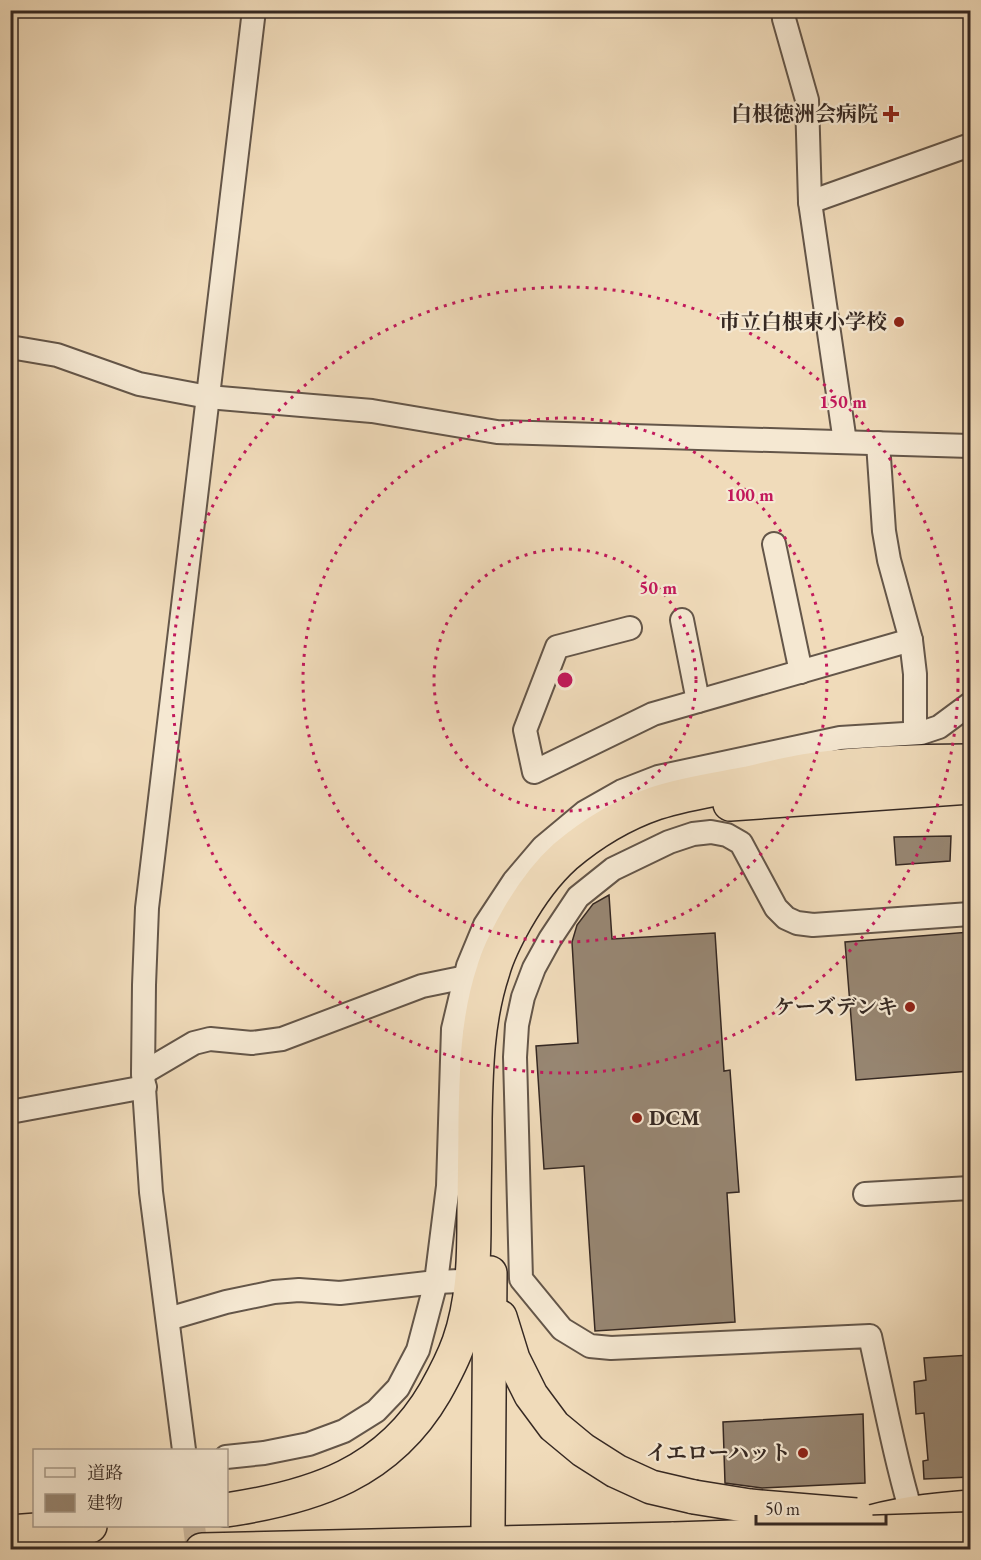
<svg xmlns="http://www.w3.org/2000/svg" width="981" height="1560" font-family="'EB Garamond','Noto Serif JP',serif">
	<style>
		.building { fill: #978672; stroke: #362923; stroke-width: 1.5 }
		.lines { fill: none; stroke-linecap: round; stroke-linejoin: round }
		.minor-tunnel { stroke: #cbb79c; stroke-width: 22; stroke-dasharray: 22 11; stroke-linecap: butt }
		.minor-casing { stroke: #645649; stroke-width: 26 }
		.highway-casing { stroke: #362923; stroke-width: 36 }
		.minor { stroke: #f5e8d2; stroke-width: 22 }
		.highway { stroke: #f0dbba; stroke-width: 33 }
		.highway-bridge-casing { stroke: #362923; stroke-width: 36; stroke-linecap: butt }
		.highway-bridge { stroke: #f0dbba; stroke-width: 33 }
		.ring { fill: none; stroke: #c2185b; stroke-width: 3; stroke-dasharray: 3 6 }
		.poi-dot { fill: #8f2418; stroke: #f5e8d2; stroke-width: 2 }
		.labels { text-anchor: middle; stroke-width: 4.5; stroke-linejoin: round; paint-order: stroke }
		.poi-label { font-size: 21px; font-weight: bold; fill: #362923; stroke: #f5e8d2; text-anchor: end }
		.centre { fill: #c2185b; stroke: #f5e8d2; stroke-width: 3 }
		.ring-label { font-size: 18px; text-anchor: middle; font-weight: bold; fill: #c2185b; stroke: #f5e8d2; stroke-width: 4.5; stroke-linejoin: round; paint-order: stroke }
	</style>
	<rect width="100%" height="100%" fill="#f0dbba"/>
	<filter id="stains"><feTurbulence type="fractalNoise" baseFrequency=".00333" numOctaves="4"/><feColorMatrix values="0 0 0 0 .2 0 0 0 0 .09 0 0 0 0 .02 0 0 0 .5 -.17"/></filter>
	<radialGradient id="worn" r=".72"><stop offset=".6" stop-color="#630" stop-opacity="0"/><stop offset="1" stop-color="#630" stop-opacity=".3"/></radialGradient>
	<g class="building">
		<polygon points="951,836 950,861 896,865 894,837"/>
		<polygon points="609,895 612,939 715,933 724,1071 730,1070 739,1192 727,1193 735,1322 595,1331 584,1166 544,1169 536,1046 578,1043 572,942 577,925 593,904"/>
		<polygon points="970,932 970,1071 856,1080 845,942"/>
		<polygon points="970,1355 970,1477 924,1479 923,1461 928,1460 924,1413 916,1414 914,1382 926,1380 924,1358"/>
		<polygon points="863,1414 865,1483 762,1488 725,1483 723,1422"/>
	</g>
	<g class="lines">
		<polyline class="minor-tunnel" points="194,1526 197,1550"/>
		<defs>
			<g id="minor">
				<polyline points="783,10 784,19 807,100 810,202 845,442"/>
				<polyline points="810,202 970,145"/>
				<polyline points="10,347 57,355 139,384 208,397 372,411 497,432 970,446"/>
				<polyline points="878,443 884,531 889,560 911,640 915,674 915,733"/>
				<polyline points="774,544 801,672"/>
				<polyline points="682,620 698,701"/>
				<polyline points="630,628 557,647 525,730 534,772 653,714 911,640"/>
				<polyline points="143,1073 194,1043 210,1039 252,1043 282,1039 422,986 466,977"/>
				<polyline points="10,1112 145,1087"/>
				<polyline points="865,1194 970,1188"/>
				<polyline points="168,1319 226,1302 274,1292 299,1290 340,1293 436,1282 460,1281"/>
				<polyline points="184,1450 151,1192 143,1073 144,985 147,908 254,10"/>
				<polyline points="226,1457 264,1453 309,1444 344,1431 376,1411 398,1388 418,1350 436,1282 448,1186 453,1029 468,966 485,925 514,881 543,847 585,812 622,791 658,777 840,738 921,733 939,727 970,704"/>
				<path d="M 923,1550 C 899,1480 886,1408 870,1336 L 611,1348 L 590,1346 L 562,1329 L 521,1279 L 515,1057 L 517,1025 L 523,997 L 534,968 L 550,939 L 578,897 L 613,869 L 669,842 L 693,834 L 711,832 L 727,835 L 741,843 L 776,908 L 786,918 L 797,923 L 813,925 L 970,914"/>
			</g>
			<g id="highway">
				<polyline points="730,804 970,787"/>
				<polyline points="500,1317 513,1359 531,1395 554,1426 583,1450 616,1471 651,1487 694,1497"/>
				<path d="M 226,1510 C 314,1497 388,1473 435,1392 C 444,1376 453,1359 459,1342 C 473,1302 474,1260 474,1219 C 474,1185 475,1152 475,1119 C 476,1069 477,1019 493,971 C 498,953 507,936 516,920 C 529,897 545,874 565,856 C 591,834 624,814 656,803 C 686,793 717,789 748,783 C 770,778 792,772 815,769 C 865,763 920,761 970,761"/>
				<polyline points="488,1526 490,1273"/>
				<path d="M 858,1526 C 895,1514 932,1510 970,1507"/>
				<polyline points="10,1532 90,1526"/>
				<polyline points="202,1550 674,1539"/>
			</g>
		</defs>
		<use href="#minor" class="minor-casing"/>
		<use href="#highway" class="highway-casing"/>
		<use href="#minor" class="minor"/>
		<use href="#highway" class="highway"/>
		<defs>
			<g id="highway-bridge">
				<polyline points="694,1497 750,1506 856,1515"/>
				<polyline points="674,1539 970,1529"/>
			</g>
		</defs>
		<use href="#highway-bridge" class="highway-bridge-casing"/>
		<use href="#highway-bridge" class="highway-bridge"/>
	</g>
	<g class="ring">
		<circle cx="565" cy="680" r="131"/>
		<circle cx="565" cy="680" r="262"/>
		<circle cx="565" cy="680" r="393"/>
	</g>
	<g class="poi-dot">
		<path d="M888 105h6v6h6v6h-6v6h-6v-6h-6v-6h6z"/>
		<circle cx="899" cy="322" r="6"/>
		<circle cx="910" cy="1007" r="6"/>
		<circle cx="637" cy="1118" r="6"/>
		<circle cx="803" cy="1453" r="6"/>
	</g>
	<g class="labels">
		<g class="poi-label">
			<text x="878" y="121">白根徳洲会病院</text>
			<text x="887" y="329">市立白根東小学校</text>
			<text x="898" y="1014">ケーズデンキ</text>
			<text x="649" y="1125" text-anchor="start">DCM</text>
			<text x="791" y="1460">イエローハット</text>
		</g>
	</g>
	<circle cx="565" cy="680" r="9" class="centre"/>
	<g class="ring-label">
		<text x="843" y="408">150 m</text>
		<text x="750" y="501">100 m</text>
		<text x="658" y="594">50 m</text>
	</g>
	<rect width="981" height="1560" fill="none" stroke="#f0dbba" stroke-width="36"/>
	<rect x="12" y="12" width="957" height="1536" fill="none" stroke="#362923" stroke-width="3"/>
	<rect x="18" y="18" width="945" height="1524" fill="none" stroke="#362923" stroke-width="1.5"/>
	<rect x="33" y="1449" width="195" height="78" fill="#f5e8d2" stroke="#a99c8c" stroke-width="1.5"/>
	<rect x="45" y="1468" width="30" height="9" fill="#f5e8d2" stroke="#a99c8c" stroke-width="1.5"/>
	<text x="87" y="1479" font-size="18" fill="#362923">道路</text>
	<rect x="45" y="1494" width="30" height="18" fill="#978672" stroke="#a99c8c" stroke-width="1.5"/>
	<text x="87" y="1509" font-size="18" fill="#362923">建物</text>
	<path d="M756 1515v9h130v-9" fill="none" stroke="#362923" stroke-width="3"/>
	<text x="765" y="1515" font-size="18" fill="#362923" stroke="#f5e8d2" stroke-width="4.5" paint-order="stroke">50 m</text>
	<rect width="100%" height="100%" filter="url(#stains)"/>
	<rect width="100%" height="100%" fill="url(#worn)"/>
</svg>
